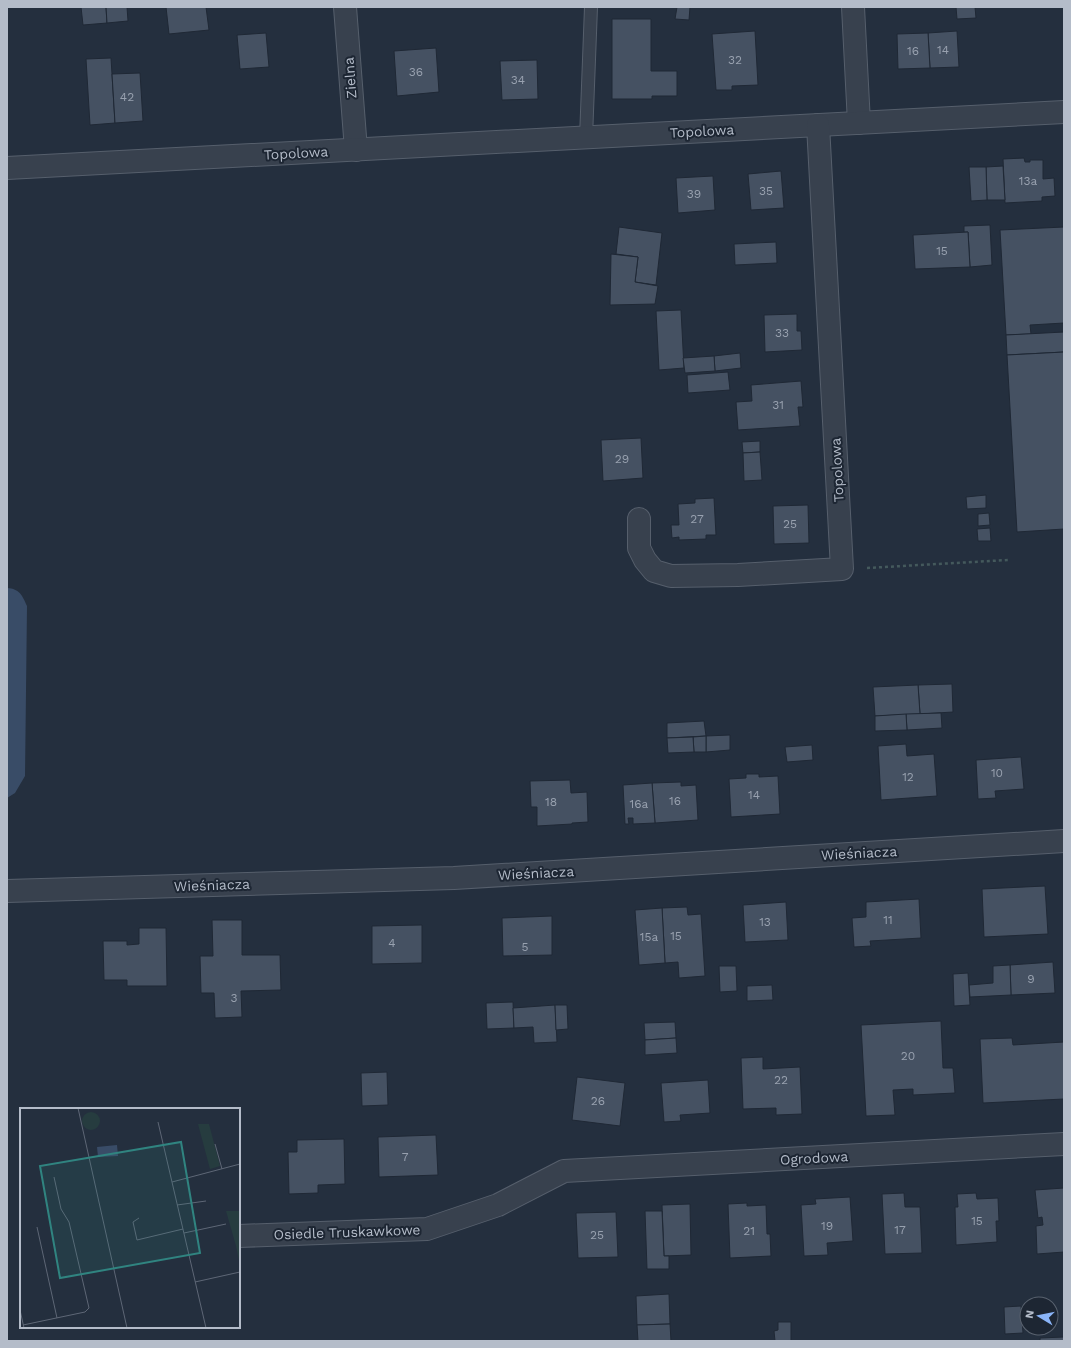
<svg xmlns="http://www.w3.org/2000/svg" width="1071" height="1348" font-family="'Work Sans',sans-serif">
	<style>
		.water { fill: #394c67 }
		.building { fill: #455162; stroke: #1f2835 }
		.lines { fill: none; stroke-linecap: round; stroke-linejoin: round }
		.lane-casing { stroke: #565f6c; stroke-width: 14 }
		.street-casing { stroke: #565f6c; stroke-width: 24 }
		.path { stroke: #44595c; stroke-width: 2.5; stroke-dasharray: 3 3; stroke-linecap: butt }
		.lane { stroke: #38414e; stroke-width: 12 }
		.street { stroke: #38414e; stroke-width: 22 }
		.labels { text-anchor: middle; stroke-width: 4; stroke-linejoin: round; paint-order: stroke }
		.number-label { font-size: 12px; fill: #98a1af }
		.street-label { font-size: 14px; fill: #b4bcc9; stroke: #1d2633 }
		.inset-road { fill: none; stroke: #5e6776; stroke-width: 1 }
		.view { fill: #308480; fill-opacity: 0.15; stroke: #308480; stroke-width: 2 }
		.inset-edge { fill: none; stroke: #b4bcc9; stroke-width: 2 }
	</style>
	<rect width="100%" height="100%" fill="#242f3e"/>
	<path class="water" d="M 7,588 C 20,589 22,595 27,606 L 25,776 L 15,793 L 7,798 Z"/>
	<g class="building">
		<polygon points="81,7 106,7 107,23 83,25"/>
		<polygon points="106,7 127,7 128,21 107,23"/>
		<polygon points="166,7 206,7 209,30 169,34"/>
		<polygon points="677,7 690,7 689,20 675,19"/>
		<polygon points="956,7 975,7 976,18 957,19"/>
		<polygon points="612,19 651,19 651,71 677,71 677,96 652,96 652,99 612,99"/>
		<polygon points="755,31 758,85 732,86 732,90 716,90 712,34"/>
		<polygon points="957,31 959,67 930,68 928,33"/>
		<polygon points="266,33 269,67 240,69 237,35"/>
		<polygon points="928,33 930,68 898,69 897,34"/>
		<polygon points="436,48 439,92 397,96 394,51"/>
		<polygon points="111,58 115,123 90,125 86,59"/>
		<polygon points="537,60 538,99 502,100 500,61"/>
		<polygon points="140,73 143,121 115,123 112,74"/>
		<polygon points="1024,158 1025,162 1030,162 1030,160 1043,160 1043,179 1054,178 1055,196 1042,197 1042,201 1005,203 1003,159"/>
		<polygon points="1003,166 1005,200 987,200 986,167"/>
		<polygon points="969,167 986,167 987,200 971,201"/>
		<polygon points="781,171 784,208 751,210 748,174"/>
		<polygon points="713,176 715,210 678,213 676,178"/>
		<polygon points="990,225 992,265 970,267 968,232 964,232 964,226"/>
		<polygon points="619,227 662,233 656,285 635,282 638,257 616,254"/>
		<polygon points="1064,227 1064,323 1030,325 1031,334 1006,335 1000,230"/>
		<polygon points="968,232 970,267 915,269 913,235"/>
		<polygon points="776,242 777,263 735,265 734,244"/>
		<polygon points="611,254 638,257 635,282 658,286 655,304 610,305"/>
		<polygon points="681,310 684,368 659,370 656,311"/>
		<polygon points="797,314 797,331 801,331 802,350 765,352 764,315"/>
		<polygon points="1064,332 1064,352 1007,355 1006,335"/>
		<polygon points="1064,352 1064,529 1017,532 1007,355"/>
		<polygon points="740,353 741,368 715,371 714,356"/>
		<polygon points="714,356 715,371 685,373 683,358"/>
		<polygon points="728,372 730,390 688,393 687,375"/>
		<polygon points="801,381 803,407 798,407 800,426 738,430 736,402 752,401 751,385"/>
		<polygon points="641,438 643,478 603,481 601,440"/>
		<polygon points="760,441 760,452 743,453 742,442"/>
		<polygon points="760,452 762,480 744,481 743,453"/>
		<polygon points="986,495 986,508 967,509 966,497"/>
		<polygon points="714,498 716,535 706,535 706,539 679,540 679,537 672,538 671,525 679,525 678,504 695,503 695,499"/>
		<polygon points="808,505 809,543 774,544 773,506"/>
		<polygon points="989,513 990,525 978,526 978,514"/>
		<polygon points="990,528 991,541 978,541 977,529"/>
		<polygon points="952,684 953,712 920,714 918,685"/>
		<polygon points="918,685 920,714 875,716 873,687"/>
		<polygon points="941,713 942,728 907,730 906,714"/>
		<polygon points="906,714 907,730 875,731 875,716"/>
		<polygon points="704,721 706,736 667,738 667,723"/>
		<polygon points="730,735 730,750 706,752 706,736"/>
		<polygon points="706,736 706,752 694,752 693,737"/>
		<polygon points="693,737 694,752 668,753 667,738"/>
		<polygon points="906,744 907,756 934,754 937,796 881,800 878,746"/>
		<polygon points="812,745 813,760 787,762 785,747"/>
		<polygon points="1021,757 1024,789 995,791 996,798 978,799 976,760"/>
		<polygon points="746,774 759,774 759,777 778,776 780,814 731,817 729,779 746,778"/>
		<polygon points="570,780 571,793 587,792 588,822 572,823 572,824 537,826 537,807 531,807 530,781"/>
		<polygon points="681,782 681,786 696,785 698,820 655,823 652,783"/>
		<polygon points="652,783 655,823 633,824 633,818 628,818 629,824 625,824 623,785"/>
		<polygon points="1045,886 1048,934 984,937 982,889"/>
		<polygon points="919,899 921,938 870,941 871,946 854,947 852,918 866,917 866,902"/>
		<polygon points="786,902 788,940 745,942 743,905"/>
		<polygon points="687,907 688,915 701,914 705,976 679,978 678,962 665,963 662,908"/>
		<polygon points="662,908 665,963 639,965 635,910"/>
		<polygon points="552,916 552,955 503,956 502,918"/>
		<polygon points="212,920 242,920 242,955 280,955 281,990 241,991 242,1017 215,1018 214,993 201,993 200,956 213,956"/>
		<polygon points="422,925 422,963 372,964 372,926"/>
		<polygon points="139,928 166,928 167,986 127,986 127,980 104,980 103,941 127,941 127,945 139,944"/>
		<polygon points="1053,962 1055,993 1011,995 1010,965"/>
		<polygon points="1010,965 1011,995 970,997 969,985 993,983 993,966"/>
		<polygon points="719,966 736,966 737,991 720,992"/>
		<polygon points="968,973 970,1005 954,1006 953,974"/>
		<polygon points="772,985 773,1000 747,1001 747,986"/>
		<polygon points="513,1002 514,1028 487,1029 486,1003"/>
		<polygon points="555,1005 557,1042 534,1043 533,1027 514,1028 513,1008"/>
		<polygon points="555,1005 567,1005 568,1029 556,1030"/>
		<polygon points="941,1021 943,1068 953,1068 955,1093 913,1095 913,1089 893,1090 895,1115 866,1116 861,1025"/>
		<polygon points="675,1022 676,1038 645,1040 644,1023"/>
		<polygon points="676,1038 677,1053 645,1055 645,1040"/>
		<polygon points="1012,1038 1013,1045 1064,1042 1064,1099 983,1103 980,1039"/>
		<polygon points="763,1057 763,1069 800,1067 802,1114 776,1115 776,1108 743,1109 741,1058"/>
		<polygon points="387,1072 388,1105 362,1106 361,1073"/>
		<polygon points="577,1077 625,1083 620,1126 572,1120"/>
		<polygon points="708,1080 710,1113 680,1115 681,1121 664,1122 661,1083"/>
		<polygon points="436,1135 438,1175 379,1177 378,1137"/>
		<polygon points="344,1139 345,1184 318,1185 318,1193 289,1194 288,1152 297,1152 297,1140"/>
		<polygon points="1064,1188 1064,1252 1037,1254 1036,1226 1043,1225 1042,1217 1038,1218 1035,1190"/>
		<polygon points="904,1193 905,1207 920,1207 922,1253 885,1254 882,1194"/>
		<polygon points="976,1193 977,1199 998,1198 999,1221 996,1221 997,1242 956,1245 955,1207 958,1207 957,1194"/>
		<polygon points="850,1197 853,1241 827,1243 828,1255 804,1256 801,1205 816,1204 815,1199"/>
		<polygon points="747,1203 747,1206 766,1205 767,1234 770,1234 771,1256 730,1258 728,1204"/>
		<polygon points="690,1204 691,1255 664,1256 662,1205"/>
		<polygon points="645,1211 662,1211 664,1256 669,1256 669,1269 647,1269"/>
		<polygon points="616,1212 618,1257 578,1258 576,1213"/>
		<polygon points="669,1294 670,1324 637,1325 636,1296"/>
		<polygon points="1021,1306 1023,1333 1005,1334 1004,1307"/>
		<polygon points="778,1322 791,1322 791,1341 775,1341 774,1331 778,1330"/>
		<polygon points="670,1324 671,1341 638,1341 637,1325"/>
		<polygon points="1064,1337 1064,1341 1040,1341 1040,1338"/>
	</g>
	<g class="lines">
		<defs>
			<polyline id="lane" points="586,138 591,7"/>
			<g id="street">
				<polyline points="345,7 356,150"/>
				<polyline points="853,7 859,123"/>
				<polyline points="7,168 1064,112"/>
				<polyline points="639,519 639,548 645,560 654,571 671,576 738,575 842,569 818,125"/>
				<polyline points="7,891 454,878 1064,841"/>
				<polyline points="239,1236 427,1229 498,1205 564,1171 1064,1144"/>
			</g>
		</defs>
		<use href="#lane" class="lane-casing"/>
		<use href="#street" class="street-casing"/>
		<polyline class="path" points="867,568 1008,560"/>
		<use href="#lane" class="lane"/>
		<use href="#street" class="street"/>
	</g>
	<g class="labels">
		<g class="number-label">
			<text x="943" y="54">14</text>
			<text x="913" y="55">16</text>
			<text x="735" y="64">32</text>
			<text x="416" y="76">36</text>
			<text x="518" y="84">34</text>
			<text x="127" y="101">42</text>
			<text x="1028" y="185">13a</text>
			<text x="766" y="195">35</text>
			<text x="694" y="198">39</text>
			<text x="942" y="255">15</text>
			<text x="782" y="337">33</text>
			<text x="778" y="409">31</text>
			<text x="622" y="463">29</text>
			<text x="697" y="523">27</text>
			<text x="790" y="528">25</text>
			<text x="997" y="777">10</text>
			<text x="908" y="781">12</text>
			<text x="754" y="799">14</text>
			<text x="675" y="805">16</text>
			<text x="551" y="806">18</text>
			<text x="639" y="808">16a</text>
			<text x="888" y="924">11</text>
			<text x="765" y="926">13</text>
			<text x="676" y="940">15</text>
			<text x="649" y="941">15a</text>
			<text x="392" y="947">4</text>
			<text x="525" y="951">5</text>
			<text x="1031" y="983">9</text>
			<text x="234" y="1002">3</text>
			<text x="908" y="1060">20</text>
			<text x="781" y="1084">22</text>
			<text x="598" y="1105">26</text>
			<text x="405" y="1161">7</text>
			<text x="977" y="1225">15</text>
			<text x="827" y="1230">19</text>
			<text x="900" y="1234">17</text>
			<text x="749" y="1235">21</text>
			<text x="597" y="1239">25</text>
		</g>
		<g class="street-label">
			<text transform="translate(350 78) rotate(-94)" y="5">Zielna</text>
			<text transform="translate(702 131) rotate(-3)" y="5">Topolowa</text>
			<text transform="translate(296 153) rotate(-3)" y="5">Topolowa</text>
			<text transform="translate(837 470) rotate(-93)" y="5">Topolowa</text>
			<text transform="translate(859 853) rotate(-3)" y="5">Wieśniacza</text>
			<text transform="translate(536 873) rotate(-3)" y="5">Wieśniacza</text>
			<text transform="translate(212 885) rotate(-2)" y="5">Wieśniacza</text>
			<text transform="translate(814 1158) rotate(-3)" y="5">Ogrodowa</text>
			<text transform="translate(347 1232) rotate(-2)" y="5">Osiedle Truskawkowe</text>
		</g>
	</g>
	<g transform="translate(20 1108)">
		<rect width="220" height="220" fill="#242f3e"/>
		<path d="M62 13a9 9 0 1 1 18 0a9 9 0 1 1-18 0ZM 178,16 L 189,16 L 200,58 L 190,61 ZM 206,103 L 220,103 L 220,157 L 216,138 Z" fill="#263c3f"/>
		<path d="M 97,37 L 98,48 L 78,49 L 77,39 Z" fill="#394c67"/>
		<path class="inset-road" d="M 58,0 L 107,220M 138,14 L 186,220M 195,36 L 202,61M 152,74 L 220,56M 157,97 L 186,93M 119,110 L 113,114 L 117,132 L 163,121M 17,119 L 37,210M 164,125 L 206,116M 175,174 L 220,164M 0,202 L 4,220M 3,217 L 65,204 L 69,200 L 49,114 L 41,101 L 34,69"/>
		<path class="view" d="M 161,34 L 180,145 L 40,170 L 20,58 Z"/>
		<rect width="220" height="220" class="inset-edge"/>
	</g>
	<rect width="1071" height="1348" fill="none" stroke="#b4bcc9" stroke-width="16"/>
	<g transform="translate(1039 1316) rotate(280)"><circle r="19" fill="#1d2633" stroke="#59626f"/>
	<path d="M0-3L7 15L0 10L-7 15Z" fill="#8ab4f8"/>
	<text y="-6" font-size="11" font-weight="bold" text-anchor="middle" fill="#b4bcc9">N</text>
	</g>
</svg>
